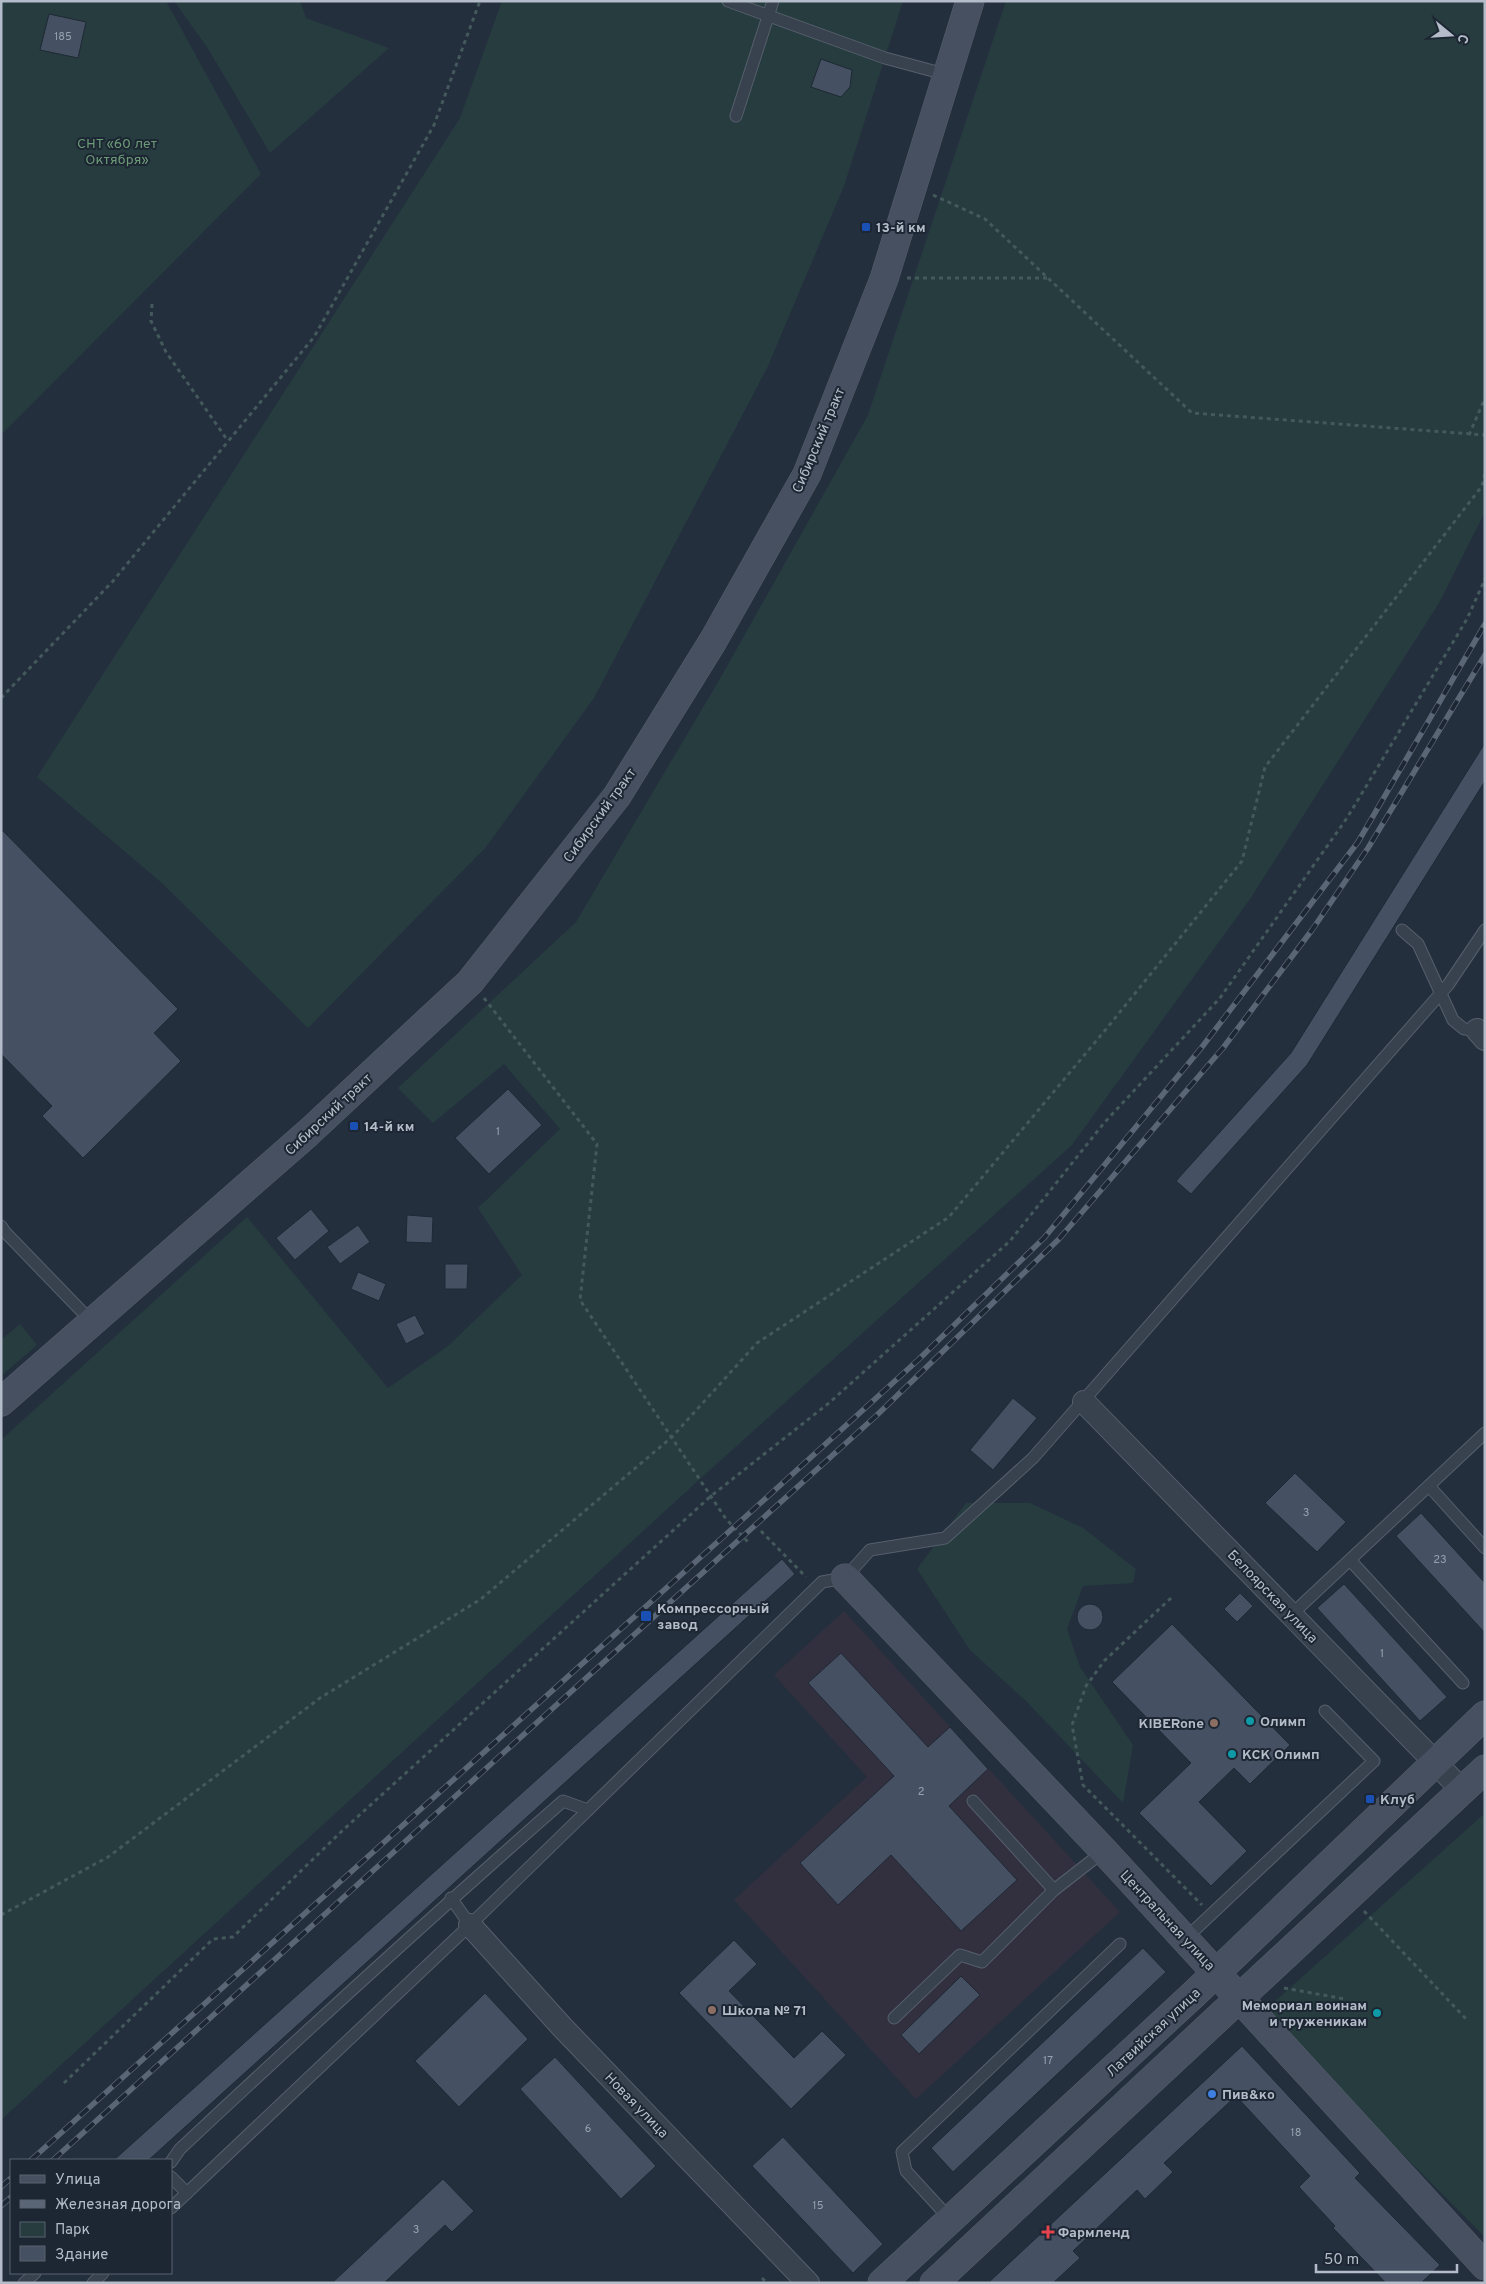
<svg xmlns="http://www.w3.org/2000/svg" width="1486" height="2284" font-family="Overpass,sans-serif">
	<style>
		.medical { fill: #32303f }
		.green { fill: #263c3f }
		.building { fill: #455162; stroke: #1f2835 }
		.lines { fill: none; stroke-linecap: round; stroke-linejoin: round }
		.lane-casing { stroke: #565f6c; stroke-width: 13 }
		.street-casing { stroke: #565f6c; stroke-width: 24 }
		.secondary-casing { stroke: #565f6c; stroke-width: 29 }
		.path { stroke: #44595c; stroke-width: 3; stroke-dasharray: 4 4; stroke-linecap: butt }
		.lane { stroke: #38414e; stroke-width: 11 }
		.street { stroke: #38414e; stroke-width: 22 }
		.secondary { stroke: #465061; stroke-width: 28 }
		.rail-casing { stroke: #5a6575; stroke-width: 5.5 }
		.rail { stroke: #1d2633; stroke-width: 4; stroke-dasharray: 11; stroke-linecap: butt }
		.transit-dot { fill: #1a4fb4; stroke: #1d2633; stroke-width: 2 }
		.culture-dot { fill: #0f9aa8; stroke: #1d2633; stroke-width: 2 }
		.education-dot { fill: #8d6e63; stroke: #1d2633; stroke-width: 2 }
		.shop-dot { fill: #3f7fe0; stroke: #1d2633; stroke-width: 2 }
		.health-dot { fill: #e0444e; stroke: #1d2633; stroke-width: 2 }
		.labels { text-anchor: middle; stroke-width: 4; stroke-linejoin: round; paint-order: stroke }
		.number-label { font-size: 11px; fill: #98a1af }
		.park-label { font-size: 14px; fill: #6b9a76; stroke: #1d2633 }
		.poi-label { font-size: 14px; font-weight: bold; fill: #b4bcc9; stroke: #1d2633; text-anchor: start }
		.street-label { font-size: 14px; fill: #b4bcc9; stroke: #1d2633 }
	</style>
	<rect width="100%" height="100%" fill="#242f3e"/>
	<polygon class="medical" points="844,1611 1120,1912 916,2099 734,1900 867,1777 774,1675"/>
	<g class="green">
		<polygon points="1,1 166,1 261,174 1,435"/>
		<polygon points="174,1 300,1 306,18 389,48 270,153 207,47"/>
		<polygon points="502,1 903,1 844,186 768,366 594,698 486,847 308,1028 163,884 37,777 460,118"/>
		<polygon points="1006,1 1485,1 1485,512 1439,603 1250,899 1072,1145 701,1478 1,2120 1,1440 247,1217 388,1388 448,1346 522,1275 478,1208 560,1129 504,1064 433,1123 398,1088 576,922 721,677 868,415"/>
		<polygon points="20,1324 37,1345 1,1376 1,1340"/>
		<polygon points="966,1503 1030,1503 1083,1528 1136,1569 1133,1583 1083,1586 1067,1629 1080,1667 1133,1745 1123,1803 1027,1702 970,1650 917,1569"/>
		<polygon points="1485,1813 1485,2237 1262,2013"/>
	</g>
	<g class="building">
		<polygon points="49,14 86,22 78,58 40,50"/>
		<polygon points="821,59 852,70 850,87 841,97 811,87"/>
		<polygon points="1485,743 1485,781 1307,1065 1191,1194 1176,1181 1291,1053"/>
		<polygon points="1,829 178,1009 154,1033 181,1061 83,1158 42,1116 52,1106 1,1054"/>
		<polygon points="508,1089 542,1125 489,1174 455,1138"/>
		<polygon points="311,1209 329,1231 295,1260 276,1238"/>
		<polygon points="407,1215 433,1217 432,1243 406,1242"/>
		<polygon points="358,1225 370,1242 340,1264 327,1247"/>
		<polygon points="445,1264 468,1264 467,1289 445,1289"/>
		<polygon points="358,1272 386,1284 379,1301 351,1289"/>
		<polygon points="415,1315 425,1334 406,1344 396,1324"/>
		<polygon points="1013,1398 1037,1418 993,1470 970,1450"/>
		<polygon points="1295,1473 1346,1522 1317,1552 1265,1503"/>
		<polygon points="1421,1513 1485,1583 1485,1633 1396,1536"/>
		<polygon points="782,1559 795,1574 152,2157 148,2160 114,2160"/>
		<polygon points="1344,1584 1447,1697 1420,1721 1317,1608"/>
		<polygon points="1240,1593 1253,1606 1237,1622 1224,1609"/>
		<circle cx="1090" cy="1617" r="13"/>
		<polygon points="1172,1624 1290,1745 1250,1784 1234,1768 1199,1802 1247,1851 1211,1886 1139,1813 1191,1763 1112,1682"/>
		<polygon points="841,1653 928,1747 950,1727 988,1769 949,1806 1017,1880 961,1931 891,1855 838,1905 800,1863 894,1776 808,1683"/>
		<polygon points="734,1940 757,1964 729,1991 794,2058 822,2031 846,2055 791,2109 679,1993"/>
		<polygon points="1143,1948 1166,1972 953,2172 931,2148"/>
		<polygon points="961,1976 980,1995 919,2054 901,2035"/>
		<polygon points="485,1993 528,2039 459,2107 415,2061"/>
		<polygon points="1242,2046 1360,2173 1355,2178 1440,2265 1421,2283 1386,2283 1333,2228 1335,2226 1299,2187 1310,2176 1236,2096 1164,2163 1173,2172 1145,2199 1137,2190 1073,2251 1080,2258 1053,2283 988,2283"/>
		<polygon points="555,2057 656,2166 621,2199 520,2089"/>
		<polygon points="783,2137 883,2244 853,2273 752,2166"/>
		<polygon points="443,2179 474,2211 452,2232 445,2225 384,2283 332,2283"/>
	</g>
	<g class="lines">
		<defs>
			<g id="lane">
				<polyline points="728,1 885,58 948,75"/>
				<polyline points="736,116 773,1"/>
				<polyline points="1402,930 1418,944 1453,1020 1464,1029 1477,1030"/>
				<polyline points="1,1226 5,1232 92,1322"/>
				<polyline points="1429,1486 1485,1548"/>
				<polyline points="1350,1560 1463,1683"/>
				<polyline points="1291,1615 1485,1433"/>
				<polyline points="973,1801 1054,1890"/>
				<polyline points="451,1898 470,1925"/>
				<polyline points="1185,1939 1374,1761 1325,1711"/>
				<polyline points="894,2018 960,1955 982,1962 1054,1890 1104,1851"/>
				<path d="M 171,2162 L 180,2149 C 306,2031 433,1915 563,1801 L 588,1810"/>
				<polyline points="171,2177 187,2193"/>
				<polyline points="171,2208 470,1925 822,1582 845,1578 870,1550 945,1538 1033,1458 1448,985 1485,930"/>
				<polyline points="950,2219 906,2171 902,2152 1120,1944"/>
				<polyline points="24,2283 35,2273"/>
				<polyline points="93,2283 103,2273"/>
			</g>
			<g id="street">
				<polyline points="1477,1030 1485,1039"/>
				<polyline points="1084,1402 1462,1790"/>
				<polyline points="470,1925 563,2028 808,2283"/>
			</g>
			<g id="secondary">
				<polyline points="1,1402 308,1133 470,982 617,796 713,641 807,474 884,279 970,1"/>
				<polyline points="845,1578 1104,1851 1485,2266"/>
				<polyline points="882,2283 1194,1994 1485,1715"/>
				<polyline points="934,2283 1485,1769"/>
			</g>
		</defs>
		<use href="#lane" class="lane-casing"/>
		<use href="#street" class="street-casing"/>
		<use href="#secondary" class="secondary-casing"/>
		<g class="path">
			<polyline points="933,195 985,219 1192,413 1485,435"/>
			<polyline points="907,278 1048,278"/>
			<polyline points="152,304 151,321 166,352 228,441"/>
			<polyline points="1469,435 1485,398"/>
			<polyline points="1,698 113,581 314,337 434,125 480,1"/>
			<polyline points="484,998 597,1144 580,1300 726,1519 748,1542"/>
			<polyline points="761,1531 806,1577"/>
			<polyline points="1171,1598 1104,1661 1086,1686 1072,1725 1083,1785 1202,1905"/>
			<polyline points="1364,1911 1467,2020"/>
			<polyline points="1,1915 108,1857 320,1698 481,1599 672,1437 757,1343 949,1217 1107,1028 1242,861 1265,767 1482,486 1485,474"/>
			<polyline points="1284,1988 1345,1999"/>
			<polyline points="64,2083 213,1939 233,1937 343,1830 711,1496 829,1403 1010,1241 1104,1123 1220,998 1347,818 1467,619 1485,579"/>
			<polyline points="762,2278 767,2283"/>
		</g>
		<use href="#lane" class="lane"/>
		<use href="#street" class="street"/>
		<use href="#secondary" class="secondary"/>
		<defs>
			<g id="rail">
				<polyline points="31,2160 733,1528 918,1360 1044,1238 1202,1047 1358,842 1485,624"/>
				<polyline points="53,2160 876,1416 1059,1239 1223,1048 1312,930 1368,848 1485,655"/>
				<polyline points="1,2187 11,2178"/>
				<polyline points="1,2206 11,2197"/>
			</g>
		</defs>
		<use href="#rail" class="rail-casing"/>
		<use href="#rail" class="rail"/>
	</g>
	<g class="transit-dot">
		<rect x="861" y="222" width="10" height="10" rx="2.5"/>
		<rect x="349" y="1121" width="10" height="10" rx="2.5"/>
		<rect x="640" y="1610" width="12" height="12" rx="2.5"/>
		<rect x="1365" y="1794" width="10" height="10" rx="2.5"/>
	</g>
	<g class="culture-dot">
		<circle cx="1250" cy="1721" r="5"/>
		<circle cx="1232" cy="1754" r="5"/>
		<circle cx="1377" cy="2013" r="5"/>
	</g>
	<g class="education-dot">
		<circle cx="1214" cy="1723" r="5"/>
		<circle cx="712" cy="2010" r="5"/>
	</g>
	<circle class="shop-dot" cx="1212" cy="2094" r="5"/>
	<path class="health-dot" d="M1045.5 2224.5h5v5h5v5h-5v5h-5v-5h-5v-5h5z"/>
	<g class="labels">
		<g class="number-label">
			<text x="63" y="40">185</text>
			<text x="498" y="1135">1</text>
			<text x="1306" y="1516">3</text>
			<text x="1440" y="1563">23</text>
			<text x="1382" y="1657">1</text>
			<text x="921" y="1795">2</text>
			<text x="1048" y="2064">17</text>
			<text x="588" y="2132">6</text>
			<text x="1296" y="2136">18</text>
			<text x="818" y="2209">15</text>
			<text x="416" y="2233">3</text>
		</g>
		<g class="park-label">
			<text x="117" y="148">СНТ «60 лет<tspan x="117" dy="16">Октября»</tspan></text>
		</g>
		<g class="poi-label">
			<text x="876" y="232">13-й км</text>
			<text x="364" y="1131">14-й км</text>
			<text x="657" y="1613">Компрессорный<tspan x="657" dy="16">завод</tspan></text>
			<text x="1260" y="1726">Олимп</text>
			<text x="1204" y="1728" text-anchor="end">KIBERone</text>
			<text x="1242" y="1759">КСК Олимп</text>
			<text x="1380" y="1804">Клуб</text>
			<text x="1367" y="2010" text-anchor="end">Мемориал воинам<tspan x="1367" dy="16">и труженикам</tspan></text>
			<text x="722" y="2015">Школа № 71</text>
			<text x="1222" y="2099">Пив&amp;ко</text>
			<text x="1058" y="2237">Фармленд</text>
		</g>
		<g class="street-label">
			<text transform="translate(818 440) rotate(-67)" y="5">Сибирский тракт</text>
			<text transform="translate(599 815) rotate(-54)" y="5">Сибирский тракт</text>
			<text transform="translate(328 1114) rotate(-43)" y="5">Сибирский тракт</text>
			<text transform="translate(1273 1596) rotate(46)" y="5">Белоярская улица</text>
			<text transform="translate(1168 1920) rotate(47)" y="5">Центральная улица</text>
			<text transform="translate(1153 2032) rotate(-43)" y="5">Латвийская улица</text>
			<text transform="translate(637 2105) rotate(46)" y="5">Новая улица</text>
		</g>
	</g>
	<rect width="1486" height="2284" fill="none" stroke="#b4bcc9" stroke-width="5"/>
	<rect x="10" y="2159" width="162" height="115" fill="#1d2633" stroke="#59626f"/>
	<rect x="20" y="2175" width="25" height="8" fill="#465061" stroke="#59626f"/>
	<text x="55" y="2184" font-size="15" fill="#b4bcc9">Улица</text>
	<rect x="20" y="2200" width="25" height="8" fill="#5a6575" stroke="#59626f"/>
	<text x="55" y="2209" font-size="15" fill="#b4bcc9">Железная дорога</text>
	<rect x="20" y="2222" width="25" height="15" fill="#263c3f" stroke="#59626f"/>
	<text x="55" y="2234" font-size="15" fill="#b4bcc9">Парк</text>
	<rect x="20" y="2246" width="25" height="15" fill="#455162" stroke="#59626f"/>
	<text x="55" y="2259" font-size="15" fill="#b4bcc9">Здание</text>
	<g transform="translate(1451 35) rotate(108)" stroke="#1d2633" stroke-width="4" paint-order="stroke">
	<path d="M0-4L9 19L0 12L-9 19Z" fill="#b4bcc9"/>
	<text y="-8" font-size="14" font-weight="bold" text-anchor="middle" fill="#b4bcc9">С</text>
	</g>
	<path d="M1316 2264v8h141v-8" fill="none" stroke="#b4bcc9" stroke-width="2.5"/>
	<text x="1324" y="2264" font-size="15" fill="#b4bcc9" stroke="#1d2633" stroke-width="4" paint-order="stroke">50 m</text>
</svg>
